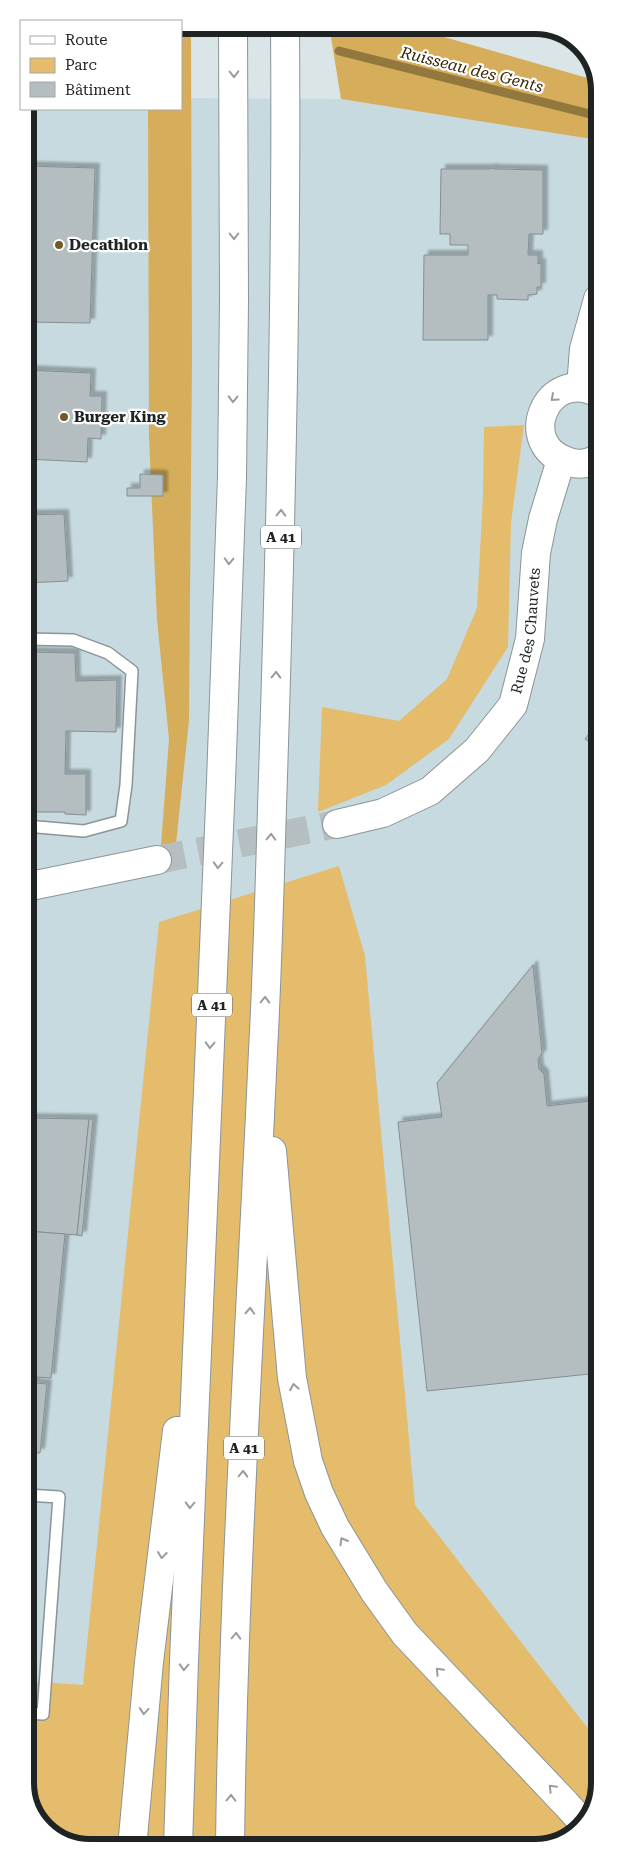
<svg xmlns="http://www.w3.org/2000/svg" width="625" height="1873" font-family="'Roboto Serif',serif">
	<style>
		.built { fill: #c6dadf }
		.green { fill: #e4bc6c }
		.forest { fill: #d6ae5b }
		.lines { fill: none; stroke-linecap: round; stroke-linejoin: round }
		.stream { stroke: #92783d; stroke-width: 9 }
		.building { fill: #b4bec1; stroke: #858f92; filter: url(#shadow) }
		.secondary-tunnel { stroke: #b5bec1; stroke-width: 28; stroke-dasharray: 28 14; stroke-linecap: butt }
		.service-casing { stroke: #8b9597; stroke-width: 14 }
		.tertiary-casing { stroke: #8b9597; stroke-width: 30 }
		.secondary-casing { stroke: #8b9597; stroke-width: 30 }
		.motorway-casing { stroke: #8b9597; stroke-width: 30 }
		.service { stroke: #fff; stroke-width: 11 }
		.tertiary { stroke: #fff; stroke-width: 28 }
		.secondary { stroke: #fff; stroke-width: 28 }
		.motorway { stroke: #fff; stroke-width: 28 }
		.oneway { stroke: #9a9c9c }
		.poi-dot { fill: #705929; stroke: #fff; stroke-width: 2 }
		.labels { text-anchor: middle; stroke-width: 4.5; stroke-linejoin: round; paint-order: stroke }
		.shield { fill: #fff; stroke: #626566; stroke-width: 1 }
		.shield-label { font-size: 14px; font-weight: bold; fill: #1f2324 }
		.poi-label { font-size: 15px; font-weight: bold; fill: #1f2324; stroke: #fff; text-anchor: start }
		.street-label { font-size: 15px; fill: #1f2324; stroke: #fff }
		.water-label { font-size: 16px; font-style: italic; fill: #382702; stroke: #fff }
		.rim { fill: none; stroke: #1f2324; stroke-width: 6 }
	</style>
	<defs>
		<filter id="shadow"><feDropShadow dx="4.5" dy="-4.5" stdDeviation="1" flood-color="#0004"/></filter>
	</defs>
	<rect width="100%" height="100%" fill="#dae5e8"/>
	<polygon class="built" points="181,98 341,99 598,140 600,1784 552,1846 85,1848 47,1832 27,1800 25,109 181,109"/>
	<g class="green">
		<polygon points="524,425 511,523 508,647 449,739 386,785 318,812 322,707 399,721 447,679 477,608 483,495 484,427"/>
		<polygon points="339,866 365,956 415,1505 600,1744 600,1784 586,1823 552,1846 85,1848 47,1832 27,1800 27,1681 83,1685 159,922"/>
	</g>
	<g class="forest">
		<polygon points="181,25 191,25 192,357 189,720 176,844 161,845 169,739 157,620 149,437 148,109 181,109"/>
		<polygon points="329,25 402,25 598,81 598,140 341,99"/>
	</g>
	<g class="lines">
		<polyline class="stream" points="339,51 598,116"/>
	</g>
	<g class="building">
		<polygon points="25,166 95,168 90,323 25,322"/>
		<polygon points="492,168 495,169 543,170 543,234 529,234 528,255 538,255 538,264 541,263 541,287 537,287 537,294 528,295 528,300 497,299 497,295 488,295 488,340 423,340 424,255 468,255 468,245 450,245 450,234 440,234 441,169 490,169"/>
		<polygon points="25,370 91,373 90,396 102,396 101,439 88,438 87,462 26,459"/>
		<polygon points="140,474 163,475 163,496 127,496 127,488 140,488"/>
		<polygon points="64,514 68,581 26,583 26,515"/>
		<polygon points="26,652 75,653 76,681 117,680 116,732 66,731 65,774 86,774 86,815 65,814 65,812 26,812"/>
		<polygon points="597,723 599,724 599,748 585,739"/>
		<polygon points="533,965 542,1053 538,1059 539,1069 544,1074 547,1106 599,1100 599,1373 427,1391 398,1122 442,1117 437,1083"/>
		<polygon points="26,1118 89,1119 77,1235 26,1231"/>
		<polygon points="89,1119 93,1119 82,1236 77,1235"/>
		<polygon points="26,1231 65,1234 51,1378 36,1377 35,1383 47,1384 40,1453 27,1452"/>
	</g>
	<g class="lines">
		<polyline class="secondary-tunnel" points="157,860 337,824"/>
		<defs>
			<g id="service">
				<polyline points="26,639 73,640 108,653 132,671 126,785 121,821 84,831 26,826"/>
				<polyline points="27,1495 59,1497 43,1714 27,1713"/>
			</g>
			<polyline id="tertiary" points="581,387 584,349 598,299"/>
			<g id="secondary">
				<path d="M 598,393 C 546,366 514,446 569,462 C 578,465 590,464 598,458"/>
				<path id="s1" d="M 337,824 L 383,813 L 430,791 L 477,750 L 513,705 L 530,639 L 536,553 L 543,519 L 561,460"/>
				<polyline points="26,887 157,860"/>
			</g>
			<g id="motorway">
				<polyline points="272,1151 292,1378 308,1461 319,1493 335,1527 374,1591 405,1634 566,1804 584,1824"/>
				<polyline points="178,1847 184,1661 221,781 232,477 234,301 233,25"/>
				<path d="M 230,1847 C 233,1582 251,1316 263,1051 C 268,959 270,868 273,776 C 281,526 287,275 285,25"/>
				<polyline points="132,1848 149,1662 177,1431"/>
			</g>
		</defs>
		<use href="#service" class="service-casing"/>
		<use href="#tertiary" class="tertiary-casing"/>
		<use href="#secondary" class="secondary-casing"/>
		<use href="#motorway" class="motorway-casing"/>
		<use href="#service" class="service"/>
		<use href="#tertiary" class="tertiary"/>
		<use href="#secondary" class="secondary"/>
		<use href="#motorway" class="motorway"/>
	</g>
	<defs><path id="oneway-chevron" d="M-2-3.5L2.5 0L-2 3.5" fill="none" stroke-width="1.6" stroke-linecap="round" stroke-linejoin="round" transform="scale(1.25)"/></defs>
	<g class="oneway">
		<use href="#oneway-chevron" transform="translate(234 74) rotate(89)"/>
		<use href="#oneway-chevron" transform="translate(234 236) rotate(90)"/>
		<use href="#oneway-chevron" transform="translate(554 398) rotate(138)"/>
		<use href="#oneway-chevron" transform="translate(233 399) rotate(91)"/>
		<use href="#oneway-chevron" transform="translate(281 513) rotate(-89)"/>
		<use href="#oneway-chevron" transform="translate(229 561) rotate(92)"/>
		<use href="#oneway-chevron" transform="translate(276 675) rotate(-88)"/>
		<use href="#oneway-chevron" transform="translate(271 837) rotate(-88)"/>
		<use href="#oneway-chevron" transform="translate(218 865) rotate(92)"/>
		<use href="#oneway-chevron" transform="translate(265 1000) rotate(-88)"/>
		<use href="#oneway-chevron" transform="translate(210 1045) rotate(92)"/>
		<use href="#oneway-chevron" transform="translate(250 1311) rotate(-87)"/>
		<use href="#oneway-chevron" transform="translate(294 1387) rotate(-100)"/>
		<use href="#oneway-chevron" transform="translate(243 1474) rotate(-88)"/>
		<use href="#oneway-chevron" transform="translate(190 1505) rotate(92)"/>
		<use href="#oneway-chevron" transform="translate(343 1541) rotate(-120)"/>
		<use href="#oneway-chevron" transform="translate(162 1555) rotate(97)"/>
		<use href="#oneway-chevron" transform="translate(236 1636) rotate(-88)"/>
		<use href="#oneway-chevron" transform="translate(184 1667) rotate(92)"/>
		<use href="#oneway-chevron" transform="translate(439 1671) rotate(-134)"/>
		<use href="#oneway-chevron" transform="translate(144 1711) rotate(95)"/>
		<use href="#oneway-chevron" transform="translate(552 1788) rotate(-134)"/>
		<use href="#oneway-chevron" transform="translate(231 1798) rotate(-89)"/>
	</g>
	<g class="poi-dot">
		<circle cx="59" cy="245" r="5"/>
		<circle cx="64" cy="417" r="5"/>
	</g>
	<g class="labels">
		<g class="shield">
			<rect x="261" y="525.5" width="40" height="23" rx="4"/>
			<rect x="192" y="993.5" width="40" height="23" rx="4"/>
			<rect x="224" y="1436.5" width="40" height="23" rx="4"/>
		</g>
		<g class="shield-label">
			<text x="281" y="542">A 41</text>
			<text x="212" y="1010">A 41</text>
			<text x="244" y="1453">A 41</text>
		</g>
		<g class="poi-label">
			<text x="69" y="250">Decathlon</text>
			<text x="74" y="422">Burger King</text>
		</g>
		<g class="street-label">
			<text dy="5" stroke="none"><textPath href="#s1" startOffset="295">Rue des Chauvets</textPath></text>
		</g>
		<g class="water-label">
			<text transform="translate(472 69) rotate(14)" y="6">Ruisseau des Gents</text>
		</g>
	</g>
	<path d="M0 0H625V1873H0ZM90 34H535A56 56 0 0 1 591 90V1783A56 56 0 0 1 535 1839H90A56 56 0 0 1 34 1783V90A56 56 0 0 1 90 34Z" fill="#fff" fill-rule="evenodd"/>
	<path class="rim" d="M90 34H535A56 56 0 0 1 591 90V1783A56 56 0 0 1 535 1839H90A56 56 0 0 1 34 1783V90A56 56 0 0 1 90 34Z"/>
	<rect x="20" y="20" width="162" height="90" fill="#ffffff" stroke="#a5a7a7"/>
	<rect x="30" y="36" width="25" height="8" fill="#ffffff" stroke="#a5a7a7"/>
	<text x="65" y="45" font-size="15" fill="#1f2324">Route</text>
	<rect x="30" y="58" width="25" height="15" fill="#e4bc6c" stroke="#a5a7a7"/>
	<text x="65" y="70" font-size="15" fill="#1f2324">Parc</text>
	<rect x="30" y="82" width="25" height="15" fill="#b4bec1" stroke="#a5a7a7"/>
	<text x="65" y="95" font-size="15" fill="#1f2324">Bâtiment</text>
</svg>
